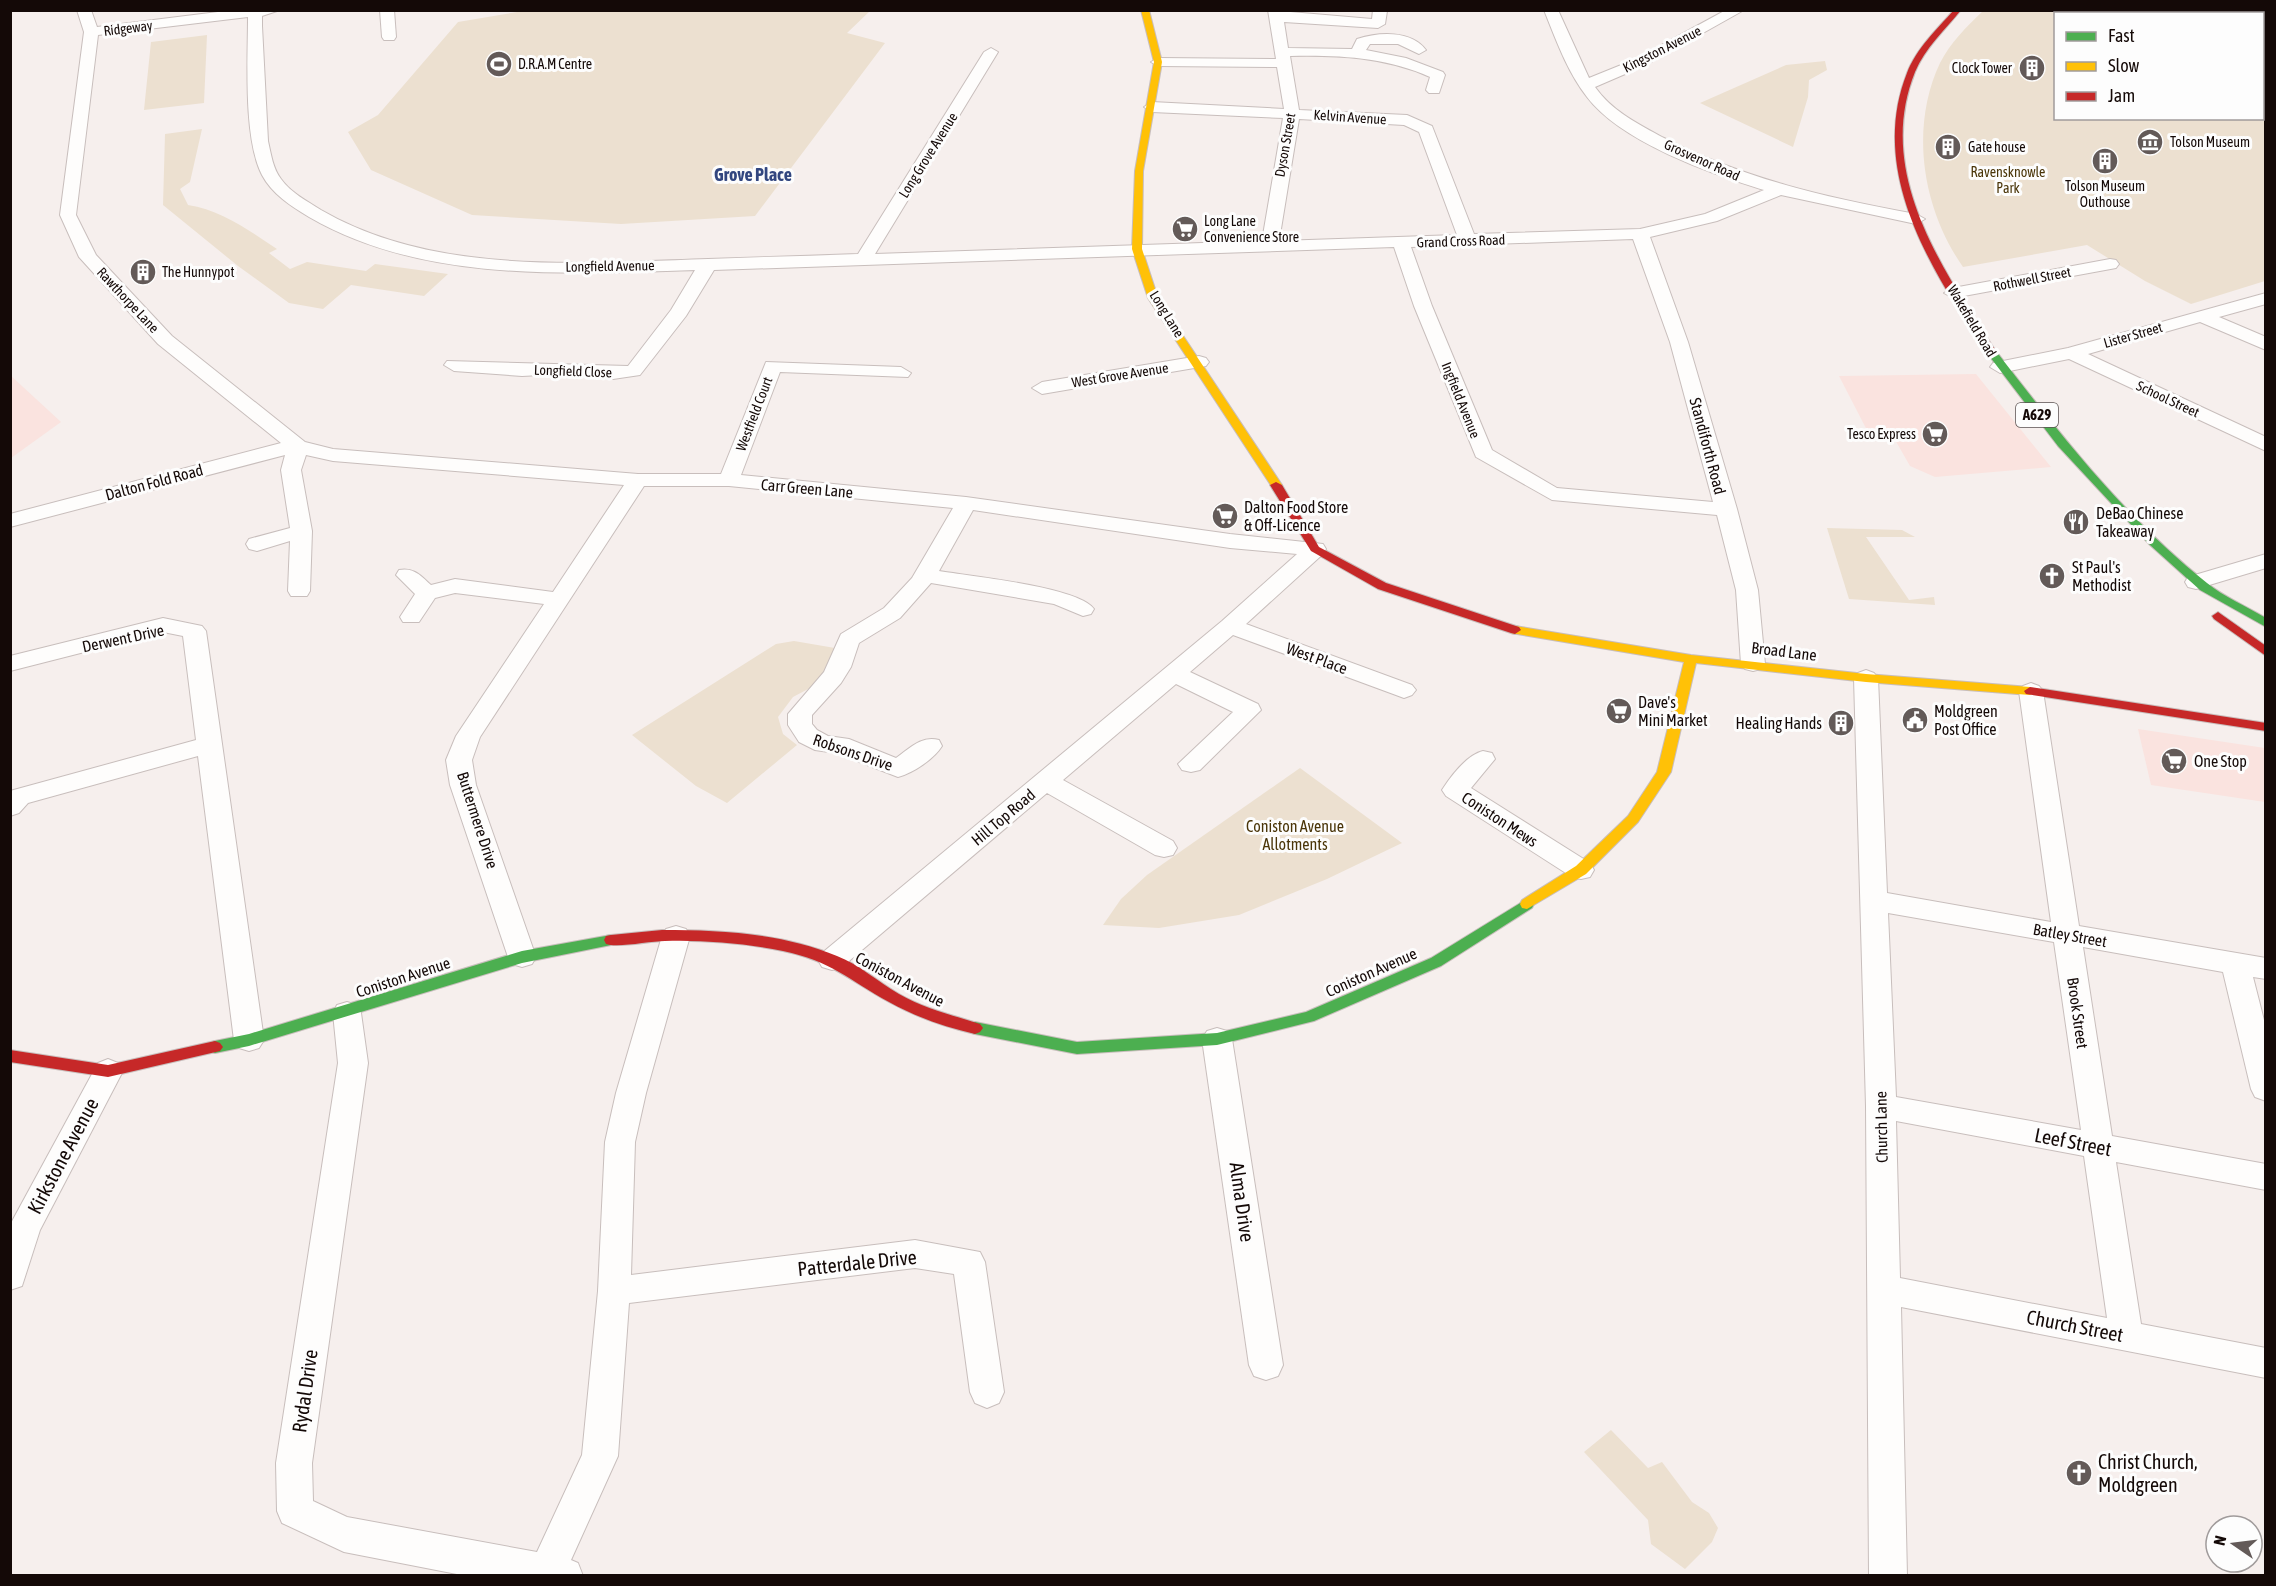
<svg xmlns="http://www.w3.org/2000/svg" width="2276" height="1586" font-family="'Asap Condensed',sans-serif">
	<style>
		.built { fill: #fae3df }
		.green { fill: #ece0d0 }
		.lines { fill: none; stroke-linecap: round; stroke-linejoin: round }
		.street-casing { stroke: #c8bebc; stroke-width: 2 }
		.fast-casing { stroke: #c8bebc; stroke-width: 2 }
		.slow-casing { stroke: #c8bebc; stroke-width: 2 }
		.jam-casing { stroke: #c8bebc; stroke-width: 2 }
		.street { fill: #fefdfc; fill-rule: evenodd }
		.fast { fill: #4caf50; fill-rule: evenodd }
		.slow { fill: #ffc107; fill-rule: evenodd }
		.jam { fill: #c62828; fill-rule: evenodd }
		.labels { text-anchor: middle; stroke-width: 6; stroke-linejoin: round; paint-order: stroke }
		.far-street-label { font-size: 14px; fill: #140907; stroke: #fdfdfd }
		.far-poi-label { font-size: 14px; fill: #140907; stroke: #fdfdfd; text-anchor: start }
		.far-park-label { font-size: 14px; fill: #4a3508; stroke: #fdfdfd }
		.shield { fill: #fdfdfd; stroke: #5a5251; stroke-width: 1.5 }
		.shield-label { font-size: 15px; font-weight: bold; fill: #140907 }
		.street-label { font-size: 16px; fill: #140907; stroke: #fdfdfd }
		.poi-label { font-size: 16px; fill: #140907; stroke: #fdfdfd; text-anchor: start }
		.park-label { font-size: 16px; fill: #4a3508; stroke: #fdfdfd }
		.far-district-label { font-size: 18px; font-weight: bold; fill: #32467f; stroke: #fdfdfd }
		.near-street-label { font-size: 20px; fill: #140907; stroke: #fdfdfd }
		.near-poi-label { font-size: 20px; fill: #140907; stroke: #fdfdfd; text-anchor: start }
	</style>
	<rect width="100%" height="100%" fill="#f6efed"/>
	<g class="built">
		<polygon points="1976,374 2051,467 1935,477 1910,466 1894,438 1871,438 1839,376"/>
		<polygon points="10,375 61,422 11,458 10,458"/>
		<polygon points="2138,729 2265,748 2265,802 2151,785"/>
	</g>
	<g class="green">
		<path d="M 2145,10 L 2153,13 L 2056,14 L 2056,118 L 2262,118 L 2263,52 L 2265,53 L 2265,281 L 2191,304 L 2145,281 L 2087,245 L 1963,267 C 1923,210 1909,129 1940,63 C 1950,43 1967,26 1983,11 Z"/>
		<polygon points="523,11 870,11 847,33 885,43 755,216 621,224 472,215 371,170 348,132 378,115 458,22"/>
		<polygon points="207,35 204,103 144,110 151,42"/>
		<polygon points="1825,61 1827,70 1809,80 1808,97 1793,147 1700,103 1786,65"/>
		<path d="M 202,129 L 190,182 L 180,189 L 188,205 C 221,210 250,231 277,249 L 269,253 L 290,269 L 307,262 L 366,271 L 375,264 L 448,274 L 424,296 L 351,285 L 323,309 L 289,303 L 238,266 L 163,205 L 165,134 Z"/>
		<polygon points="1827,528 1902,530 1915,537 1866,537 1909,600 1934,597 1935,605 1849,599"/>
		<polygon points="794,641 835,648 833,664 810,688 793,697 778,717 783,734 797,745 727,803 696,786 632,735 776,644"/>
		<polygon points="1300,768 1402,843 1327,879 1239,915 1159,928 1103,925 1121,899 1147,875"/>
		<polygon points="1611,1430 1648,1468 1662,1462 1692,1502 1709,1513 1718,1528 1712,1542 1685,1569 1651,1544 1648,1520 1584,1452"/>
	</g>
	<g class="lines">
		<defs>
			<g id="street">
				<path d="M 77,10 L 91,10 L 97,27 L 234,10 L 280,10 L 262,16 L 262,26 L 268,141 C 271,154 273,169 281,179 C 291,193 307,201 321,210 C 435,276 581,263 708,259 C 757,257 808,256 858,254 L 984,52 L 991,48 L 998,52 L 875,254 L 1262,241 L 1283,118 L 1152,112 L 1144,107 L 1152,102 L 1284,109 L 1277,67 L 1158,66 L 1151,62 L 1158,58 L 1276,59 L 1268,10 L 1372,19 L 1373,10 L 1387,11 L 1385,24 L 1378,28 L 1284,22 L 1288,48 L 1352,49 L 1357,39 C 1379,32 1411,30 1426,50 L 1419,54 L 1398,44 L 1370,44 L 1366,50 L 1406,58 L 1443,72 L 1445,75 L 1439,93 L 1429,93 L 1426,90 L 1430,77 C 1385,57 1338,55 1290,56 L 1299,110 L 1407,115 L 1432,126 L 1474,234 L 1640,229 L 1705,214 L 1764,190 C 1711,174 1621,142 1587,97 C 1567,71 1556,40 1544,10 L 1558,10 L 1589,78 L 1636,59 L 1726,10 L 1744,10 L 1646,65 L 1595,87 C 1612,111 1638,124 1664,138 C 1744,179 1828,198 1916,214 L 1925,219 L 1916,224 L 1781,195 L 1717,221 L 1650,237 L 1688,342 L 1737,509 L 1758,590 L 1765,664 L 1761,669 L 1753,671 L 1745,669 L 1741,664 L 1736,590 L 1717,515 L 1552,500 L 1476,457 L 1414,306 L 1394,247 L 714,270 L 686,316 L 640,375 L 613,379 L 560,374 L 522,376 L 454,371 L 444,365 L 447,361 L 628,366 L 671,310 L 695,270 C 568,274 422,283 309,217 C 291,206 272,194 262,175 C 243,138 248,59 248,17 L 98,35 L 76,215 L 96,255 L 172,336 L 305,442 L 333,449 L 638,474 L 721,474 L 766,362 L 901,367 L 911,373 L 908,377 L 780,372 L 741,475 L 966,497 L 1230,534 L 1323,544 L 1326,549 L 1323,554 L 1246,624 L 1412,685 L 1416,690 L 1412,695 L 1404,698 L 1396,695 L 1233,635 L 1190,672 L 1258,704 L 1261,710 L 1200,770 L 1191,772 L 1182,770 L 1178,764 L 1233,712 L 1176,684 L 1063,780 L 1173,841 L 1177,848 L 1173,855 L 1164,857 L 1155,855 L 1047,793 L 842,967 L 832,970 L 822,967 L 818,960 L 822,953 L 1222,621 L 1297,554 L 1230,548 L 973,510 L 939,571 C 969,576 1079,587 1094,609 L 1091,614 L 1083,616 L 1054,604 L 931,583 L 900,618 L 859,643 L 851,667 L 841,683 L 812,715 L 812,724 L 817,730 L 828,736 L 849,739 L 896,758 C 909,749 921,735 939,740 L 942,746 C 934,759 913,773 898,777 L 836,753 L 815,750 L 799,742 L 788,725 L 788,714 L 824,672 L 841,634 L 884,608 L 912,578 L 953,508 L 729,486 L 644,486 L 480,737 L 472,760 L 476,785 L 536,957 L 532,964 L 522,967 L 512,964 L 508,957 L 450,785 L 446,760 L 456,736 L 544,604 L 455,593 L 435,598 L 419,622 L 403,622 L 400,617 L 415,594 L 396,575 L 399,570 C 414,567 421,576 431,585 L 455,579 L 553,592 L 624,485 L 333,461 L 306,455 L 301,470 L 312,531 L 310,591 L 307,596 L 291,596 L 288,591 L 290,541 L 257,551 L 249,549 L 246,544 L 249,539 L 290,528 L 281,470 L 285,455 L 10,527 L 10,514 L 281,443 L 158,344 L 79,257 L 60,215 L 84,32 ZM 1299,119 L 1404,125 L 1419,132 L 1457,235 L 1279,241 ZM 1633,239 L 1670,342 L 1713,502 L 1557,488 L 1492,450 L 1432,306 L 1411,247 Z"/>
				<polygon points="380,10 394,10 396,37 394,40 384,40 382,37"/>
				<polygon points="2150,10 2169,10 2172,14 2153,14"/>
				<polygon points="2262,44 2266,45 2266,53 2262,52"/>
				<polygon points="2110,259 2116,260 2119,264 2116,268 1953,298 1944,293 1953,288"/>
				<polygon points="2266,293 2266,304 2219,317 2266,337 2266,350 2200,322 2088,354 2266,437 2266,451 2069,359 2000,373 1990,367 1993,363 2068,348"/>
				<polygon points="1199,356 1206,358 1209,362 1206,366 1042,394 1032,388 1042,382"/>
				<polygon points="2266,554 2266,568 2196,589 2188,587 2185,582 2188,577"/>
				<polygon points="163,618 202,626 206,631 264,1040 259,1048 249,1051 239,1048 234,1040 198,756 28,803 19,813 10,816 10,791 196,740 183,636 163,632 10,671 10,656"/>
				<path d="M 1866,670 L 1874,673 L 1878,678 L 1887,893 L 2051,922 L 2019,691 L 2023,686 L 2031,683 L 2039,686 L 2043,691 L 2079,926 L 2266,958 L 2266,979 L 2253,977 L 2266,1028 L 2266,1101 L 2255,1097 L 2251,1089 L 2223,972 L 2083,947 L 2112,1136 L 2266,1164 L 2266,1190 L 2116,1162 L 2141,1324 L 2266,1348 L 2266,1378 L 1901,1307 L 1907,1576 L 1869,1576 L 1866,1106 L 1854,678 L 1858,673 ZM 1888,913 L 2054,942 L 2081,1130 L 1896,1097 ZM 1896,1121 L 2084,1156 L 2107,1318 L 1900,1278 Z"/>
				<path d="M 1483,751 L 1492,753 L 1495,759 L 1471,788 L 1590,863 L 1594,870 L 1590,877 L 1581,879 L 1572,877 L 1446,796 L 1442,790 C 1451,776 1467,755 1483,751 Z"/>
				<polygon points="676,926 686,929 690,936 646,1093 635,1142 631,1275 915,1240 980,1252 985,1262 1004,1392 999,1403 987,1408 975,1403 970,1392 954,1274 915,1268 629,1303 618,1456 571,1560 578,1563 583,1576 467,1576 344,1552 282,1523 277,1511 276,1463 338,1063 333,1013 337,1005 347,1002 357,1005 361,1013 368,1063 312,1463 313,1501 347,1517 537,1552 582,1455 598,1291 605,1142 616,1093 662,936 666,929"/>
				<polygon points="1217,1028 1227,1031 1232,1039 1283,1365 1278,1376 1266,1380 1254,1376 1249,1365 1202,1039 1207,1031"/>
				<polygon points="108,1059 118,1063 123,1071 40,1230 22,1286 10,1290 10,1225 98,1063"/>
			</g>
			<g id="fast">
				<path d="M 1992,350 L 1996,351 C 2059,433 2125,518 2207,583 C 2224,597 2246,606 2266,618 L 2266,627 L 2200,590 L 2150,545 L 2058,446 L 1987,353 Z"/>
				<polygon points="1527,899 1532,900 1534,904 1532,908 1441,966 1314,1021 1217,1045 1077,1054 975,1034 970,1032 967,1028 970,1024 975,1022 1077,1042 1217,1033 1306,1012 1431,958"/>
				<polygon points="611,935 616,936 618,940 616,944 522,963 249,1046 215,1053 210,1051 207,1047 210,1043 215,1041 249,1034 522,951"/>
			</g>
			<g id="slow">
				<polygon points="1141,10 1149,10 1162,62 1143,171 1142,249 1158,298 1282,485 1280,487 1272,487 1148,298 1132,249 1135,171 1154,62"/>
				<polygon points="1515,626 1691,655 1866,674 2030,687 2036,691 2030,695 1866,682 1696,663 1671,772 1638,822 1586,874 1527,909 1522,908 1520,904 1522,900 1576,866 1628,816 1657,772 1684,662 1511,633 1509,630"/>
			</g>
			<g id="jam">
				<path d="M 1954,10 L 1961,10 C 1945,30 1925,48 1915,72 C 1874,174 1944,271 1997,353 L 1992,356 L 1988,355 C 1934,274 1867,174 1907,73 C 1916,49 1937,29 1954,10 Z"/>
				<polygon points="1276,482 1282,485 1319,547 1386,583 1519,627 1521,630 1515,634 1511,633 1378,589 1311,551 1270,485"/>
				<polygon points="2218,612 2266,646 2266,656 2214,619 2212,616"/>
				<polygon points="2030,687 2266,723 2266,731 2026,694 2024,691"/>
				<path d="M 662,930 C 720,930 782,933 837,956 C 860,965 878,982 899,994 C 925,1009 953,1015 980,1024 L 983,1028 L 980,1032 L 975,1034 C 945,1027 916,1017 889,1002 C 849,980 831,961 783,951 C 744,943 704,940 665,941 C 650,941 618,948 606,944 L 604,940 L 606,936 L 611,935 Z"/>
				<polygon points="215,1041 220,1043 223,1047 220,1051 108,1077 10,1062 10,1050 108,1065"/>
			</g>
		</defs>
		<use href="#street" class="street-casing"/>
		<use href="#fast" class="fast-casing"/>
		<use href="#slow" class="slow-casing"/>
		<use href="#jam" class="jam-casing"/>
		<use href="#street" class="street"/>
		<use href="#fast" class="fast"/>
		<use href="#slow" class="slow"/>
		<use href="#jam" class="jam"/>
	</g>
	<defs>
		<symbol id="stadium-disc" viewBox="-11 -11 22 22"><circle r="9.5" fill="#635a58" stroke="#fdfdfd"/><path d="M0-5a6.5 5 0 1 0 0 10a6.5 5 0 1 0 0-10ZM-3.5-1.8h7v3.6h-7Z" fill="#fff"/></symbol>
		<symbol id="building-disc" viewBox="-11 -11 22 22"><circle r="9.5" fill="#635a58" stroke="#fdfdfd"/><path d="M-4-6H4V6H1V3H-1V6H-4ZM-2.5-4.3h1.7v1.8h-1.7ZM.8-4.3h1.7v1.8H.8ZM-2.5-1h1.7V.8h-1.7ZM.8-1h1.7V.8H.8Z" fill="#fff"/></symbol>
		<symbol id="museum-disc" viewBox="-11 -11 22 22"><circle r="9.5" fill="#635a58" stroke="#fdfdfd"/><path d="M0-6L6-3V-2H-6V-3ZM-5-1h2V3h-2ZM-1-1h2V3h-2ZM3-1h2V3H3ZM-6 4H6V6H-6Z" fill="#fff"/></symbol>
		<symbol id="supermarket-disc" viewBox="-11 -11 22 22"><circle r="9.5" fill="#635a58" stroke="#fdfdfd"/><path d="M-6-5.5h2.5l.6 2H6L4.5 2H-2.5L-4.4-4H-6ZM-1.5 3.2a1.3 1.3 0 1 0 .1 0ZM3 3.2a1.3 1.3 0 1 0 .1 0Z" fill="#fff"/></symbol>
		<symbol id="restaurant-disc" viewBox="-11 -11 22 22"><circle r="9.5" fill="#635a58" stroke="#fdfdfd"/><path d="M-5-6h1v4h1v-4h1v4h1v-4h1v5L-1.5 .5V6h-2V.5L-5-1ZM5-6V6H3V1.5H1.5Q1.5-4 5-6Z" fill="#fff"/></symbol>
		<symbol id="church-disc" viewBox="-11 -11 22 22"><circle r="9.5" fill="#635a58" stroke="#fdfdfd"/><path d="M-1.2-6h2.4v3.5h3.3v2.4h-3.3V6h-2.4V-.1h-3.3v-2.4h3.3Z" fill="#fff"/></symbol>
		<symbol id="civic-disc" viewBox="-11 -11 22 22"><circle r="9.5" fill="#635a58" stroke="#fdfdfd"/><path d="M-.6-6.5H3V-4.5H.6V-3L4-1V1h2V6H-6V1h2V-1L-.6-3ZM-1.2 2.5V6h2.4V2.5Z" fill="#fff"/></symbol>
	</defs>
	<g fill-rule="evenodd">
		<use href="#stadium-disc" x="484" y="49" width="30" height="30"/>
		<use href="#building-disc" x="2017" y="53" width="30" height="30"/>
		<use href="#museum-disc" x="2135" y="127" width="30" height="30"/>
		<use href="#building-disc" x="1933" y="132" width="30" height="30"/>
		<use href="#building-disc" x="2090" y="146" width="30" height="30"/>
		<use href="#supermarket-disc" x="1170" y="214" width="30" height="30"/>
		<use href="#building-disc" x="128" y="257" width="30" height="30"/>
		<use href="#supermarket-disc" x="1920" y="419" width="30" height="30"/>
		<use href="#supermarket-disc" x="1210" y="501" width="30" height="30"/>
		<use href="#restaurant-disc" x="2061" y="507" width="30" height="30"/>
		<use href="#church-disc" x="2037" y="561" width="30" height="30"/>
		<use href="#supermarket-disc" x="1604" y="696" width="30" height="30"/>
		<use href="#civic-disc" x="1900" y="705" width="30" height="30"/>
		<use href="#building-disc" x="1826" y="708" width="30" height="30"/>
		<use href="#supermarket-disc" x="2159" y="746" width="30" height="30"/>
		<use href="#church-disc" x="2064" y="1458" width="30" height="30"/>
	</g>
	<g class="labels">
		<g class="far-street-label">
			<text transform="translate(128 28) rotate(-7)" y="5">Ridgeway</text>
			<text transform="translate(1662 49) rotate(-27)" y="5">Kingston Avenue</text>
			<text transform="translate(1350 117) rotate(4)" y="5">Kelvin Avenue</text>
			<text transform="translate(1285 145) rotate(-80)" y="5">Dyson Street</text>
			<text transform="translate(928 155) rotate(-58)" y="5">Long Grove Avenue</text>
			<text transform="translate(1702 160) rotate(24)" y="5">Grosvenor Road</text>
			<text transform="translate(1461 241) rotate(-2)" y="5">Grand Cross Road</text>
			<text transform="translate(610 266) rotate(-1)" y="5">Longfield Avenue</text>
			<text transform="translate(2032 279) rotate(-11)" y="5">Rothwell Street</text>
			<text transform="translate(128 300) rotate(47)" y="5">Rawthorpe Lane</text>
			<text transform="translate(1167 314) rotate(58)" y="5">Long Lane</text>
			<text transform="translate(1972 321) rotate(59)" y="5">Wakefield Road</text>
			<text transform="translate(2133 335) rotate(-16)" y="5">Lister Street</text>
			<text transform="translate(573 371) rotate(2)" y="5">Longfield Close</text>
			<text transform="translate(1120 375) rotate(-9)" y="5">West Grove Avenue</text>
			<text transform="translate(2168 399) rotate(25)" y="5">School Street</text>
			<text transform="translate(1461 400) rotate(68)" y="5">Ingfield Avenue</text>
			<text transform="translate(754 414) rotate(-69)" y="5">Westfield Court</text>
		</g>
		<g class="far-poi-label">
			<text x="518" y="69">D.R.A.M Centre</text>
			<text x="2012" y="73" text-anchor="end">Clock Tower</text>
			<text x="2170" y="147">Tolson Museum</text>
			<text x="1968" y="152">Gate house</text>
			<text x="2105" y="191" text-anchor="middle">Tolson Museum<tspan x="2105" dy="16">Outhouse</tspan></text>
			<text x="1204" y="226">Long Lane<tspan x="1204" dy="16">Convenience Store</tspan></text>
			<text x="162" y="277">The Hunnypot</text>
			<text x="1916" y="439" text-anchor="end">Tesco Express</text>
		</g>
		<g class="far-park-label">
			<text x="2008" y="177">Ravensknowle<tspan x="2008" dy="16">Park</tspan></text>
		</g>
		<rect class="shield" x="2016" y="403" width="42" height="24" rx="4.5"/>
		<g class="shield-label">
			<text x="2037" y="420">A629</text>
		</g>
		<g class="street-label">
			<text transform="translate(1708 446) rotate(75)" y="6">Standiforth Road</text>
			<text transform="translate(154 482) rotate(-15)" y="6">Dalton Fold Road</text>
			<text transform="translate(807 488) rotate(5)" y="6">Carr Green Lane</text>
			<text transform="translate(123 638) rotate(-12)" y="6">Derwent Drive</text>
			<text transform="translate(1784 651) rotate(7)" y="6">Broad Lane</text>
			<text transform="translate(1317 658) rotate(20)" y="6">West Place</text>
			<text transform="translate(853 752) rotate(19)" y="6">Robsons Drive</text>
			<text transform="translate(1003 817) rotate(-40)" y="6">Hill Top Road</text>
			<text transform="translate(1500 819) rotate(33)" y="6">Coniston Mews</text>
			<text transform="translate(478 820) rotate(72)" y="6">Buttermere Drive</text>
			<text transform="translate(2070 935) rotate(10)" y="6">Batley Street</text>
			<text transform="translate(1371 972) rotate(-24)" y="6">Coniston Avenue</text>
			<text transform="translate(403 977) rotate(-18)" y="6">Coniston Avenue</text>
			<text transform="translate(900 979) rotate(28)" y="6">Coniston Avenue</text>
			<text transform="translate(2078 1013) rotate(82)" y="6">Brook Street</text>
			<text transform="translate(1881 1127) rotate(-91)" y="6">Church Lane</text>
		</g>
		<g class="poi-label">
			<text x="1244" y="513">Dalton Food Store<tspan x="1244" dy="18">&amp; Off-Licence</tspan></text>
			<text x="2096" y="519">DeBao Chinese<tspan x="2096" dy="18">Takeaway</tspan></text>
			<text x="2072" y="573">St Paul's<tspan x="2072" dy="18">Methodist</tspan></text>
			<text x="1638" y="708">Dave's<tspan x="1638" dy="18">Mini Market</tspan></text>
			<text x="1934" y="717">Moldgreen<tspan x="1934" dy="18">Post Office</tspan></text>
			<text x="1822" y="729" text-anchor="end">Healing Hands</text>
			<text x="2194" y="767">One Stop</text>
		</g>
		<g class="park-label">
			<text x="1295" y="832">Coniston Avenue<tspan x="1295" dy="18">Allotments</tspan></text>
		</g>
		<g class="far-district-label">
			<text x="753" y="181">Grove Place</text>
		</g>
		<g class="near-street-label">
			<text transform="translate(2073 1142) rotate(11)" y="7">Leef Street</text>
			<text transform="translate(63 1156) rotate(-62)" y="7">Kirkstone Avenue</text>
			<text transform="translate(1242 1202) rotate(82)" y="7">Alma Drive</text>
			<text transform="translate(857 1263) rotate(-6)" y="7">Patterdale Drive</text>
			<text transform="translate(2075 1326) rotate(11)" y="7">Church Street</text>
			<text transform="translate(305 1391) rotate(-82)" y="7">Rydal Drive</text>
		</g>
		<g class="near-poi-label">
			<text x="2098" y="1469">Christ Church,<tspan x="2098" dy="23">Moldgreen</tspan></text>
		</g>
	</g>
	<rect width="2276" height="1586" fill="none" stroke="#140907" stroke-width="24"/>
	<rect x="2054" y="12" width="210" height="108" fill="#fdfdfd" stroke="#a09b9b" stroke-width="1.5"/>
	<rect x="2066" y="32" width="30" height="9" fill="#4caf50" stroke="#a09b9b" stroke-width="1.5"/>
	<text x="2108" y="42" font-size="18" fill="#140907">Fast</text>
	<rect x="2066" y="62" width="30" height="9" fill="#ffc107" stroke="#a09b9b" stroke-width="1.5"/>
	<text x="2108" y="72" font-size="18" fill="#140907">Slow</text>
	<rect x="2066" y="92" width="30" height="9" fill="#c62828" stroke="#a09b9b" stroke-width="1.5"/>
	<text x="2108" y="102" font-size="18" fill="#140907">Jam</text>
	<g transform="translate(2234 1544) rotate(284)"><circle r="28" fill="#fdfdfd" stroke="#a09b9b" stroke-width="1.5"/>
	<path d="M0-4.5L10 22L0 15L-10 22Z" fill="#635a58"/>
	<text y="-9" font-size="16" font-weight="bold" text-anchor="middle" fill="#140907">N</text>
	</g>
</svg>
